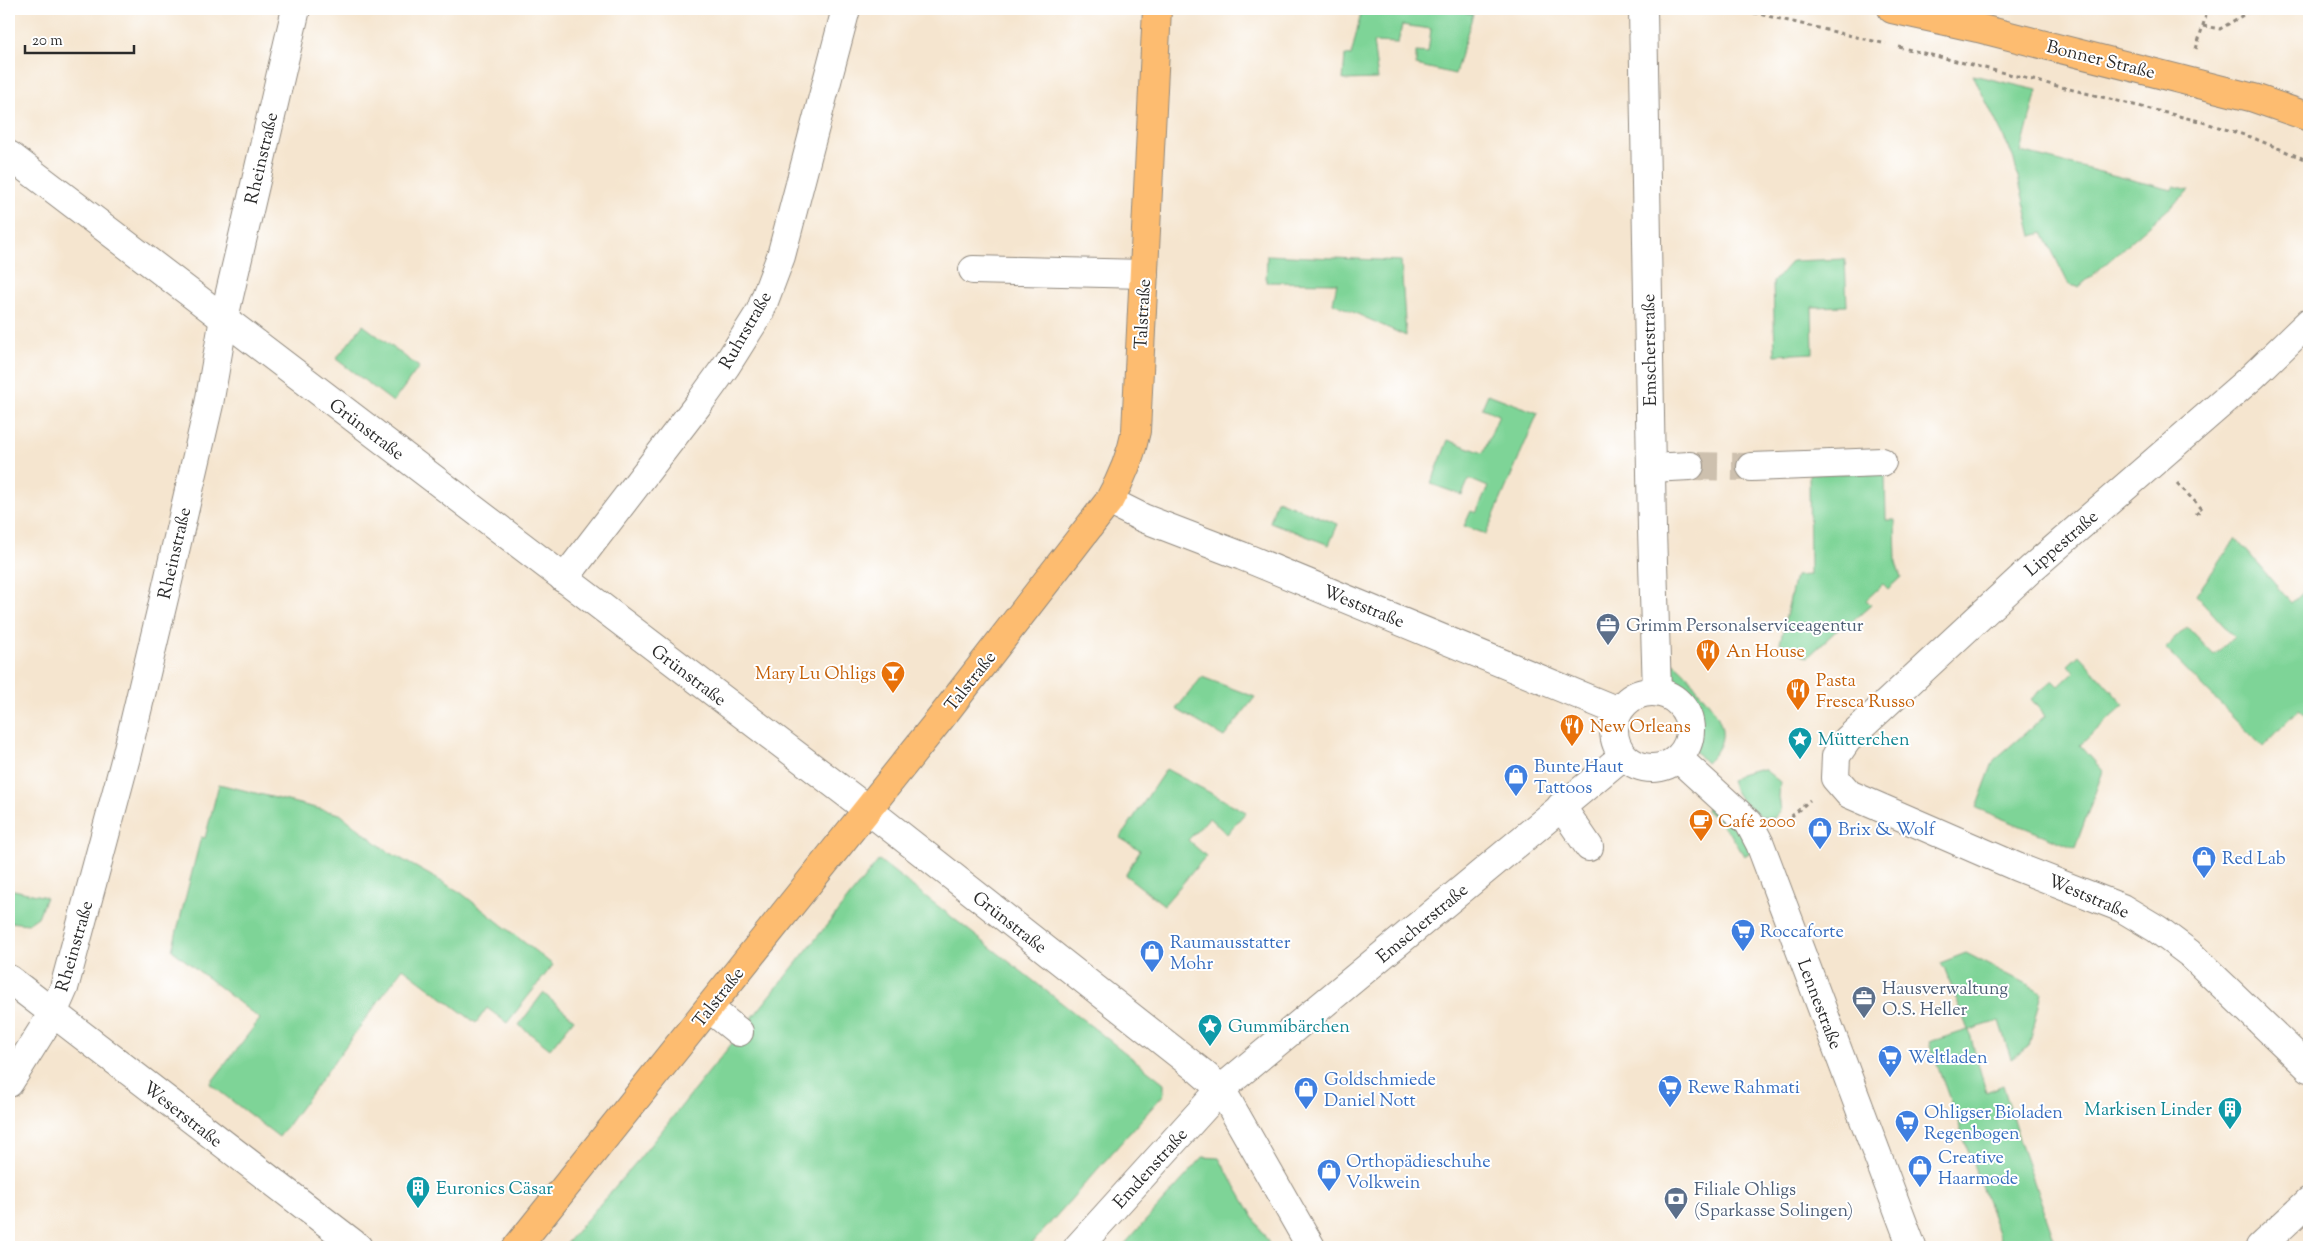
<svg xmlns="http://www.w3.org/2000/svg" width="2318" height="1256" font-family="'Sorts Mill Goudy',serif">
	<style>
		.green { fill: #7ed497; stroke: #548061 }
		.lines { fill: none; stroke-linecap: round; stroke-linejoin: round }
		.minor-tunnel { stroke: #cdc0ae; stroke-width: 28; stroke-dasharray: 28 14; stroke-linecap: butt }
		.minor-casing { stroke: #90887d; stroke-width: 30 }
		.major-casing { stroke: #90887d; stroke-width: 30 }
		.path { stroke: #90887d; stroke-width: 3; stroke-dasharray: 4 4; stroke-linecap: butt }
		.minor { stroke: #fff; stroke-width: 28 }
		.major { stroke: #fdbc6f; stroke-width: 28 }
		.labels { text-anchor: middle; stroke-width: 4; stroke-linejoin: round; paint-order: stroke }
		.street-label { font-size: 18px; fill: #2b2b2b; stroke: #fff }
		.service-label { font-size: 18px; fill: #4e5e75; stroke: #fff; text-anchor: start }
		.food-label { font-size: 18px; fill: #c56008; stroke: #fff; text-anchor: start }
		.culture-label { font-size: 18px; fill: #0d838f; stroke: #fff; text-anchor: start }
		.shop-label { font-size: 18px; fill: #366cbe; stroke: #fff; text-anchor: start }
	</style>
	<rect width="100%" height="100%" fill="#fff"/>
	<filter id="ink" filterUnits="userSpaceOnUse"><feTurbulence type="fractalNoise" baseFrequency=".02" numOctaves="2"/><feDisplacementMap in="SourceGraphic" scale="10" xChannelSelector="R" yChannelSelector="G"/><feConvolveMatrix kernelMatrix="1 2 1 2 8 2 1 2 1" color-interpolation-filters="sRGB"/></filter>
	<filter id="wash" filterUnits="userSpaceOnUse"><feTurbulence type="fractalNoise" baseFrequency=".0096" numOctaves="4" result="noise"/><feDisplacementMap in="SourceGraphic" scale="20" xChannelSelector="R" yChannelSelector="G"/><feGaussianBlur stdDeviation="1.12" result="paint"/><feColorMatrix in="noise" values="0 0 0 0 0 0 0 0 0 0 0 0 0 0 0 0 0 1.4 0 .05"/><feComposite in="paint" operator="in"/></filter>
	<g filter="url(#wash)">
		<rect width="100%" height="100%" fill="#f5e5cf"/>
		<g class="green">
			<polygon points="1362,9 1467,9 1466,13 1473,14 1455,74 1416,65 1416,52 1428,53 1431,29 1402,25 1398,43 1373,42 1378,79 1343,80 1345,55 1351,56"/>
			<polygon points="1973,75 2037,90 2021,152 2172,190 2174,186 2190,190 2079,287 2069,285 2043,233 2032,236 2013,156"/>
			<polygon points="1267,255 1401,261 1406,336 1333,303 1337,283 1266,282"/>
			<polygon points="1845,259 1847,306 1812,307 1813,353 1775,355 1773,282 1792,261"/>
			<polygon points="363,325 419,367 393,402 336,359"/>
			<polygon points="1488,394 1538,413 1486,534 1464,526 1471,511 1476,513 1488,487 1469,479 1462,495 1431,484 1448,440 1483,453 1499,415 1482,408"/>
			<polygon points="1809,473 1885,473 1886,520 1895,520 1896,563 1901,577 1888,589 1883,584 1866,600 1871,605 1843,630 1840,627 1808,657 1780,643 1795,576 1810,575"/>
			<polygon points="1277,500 1338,524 1329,545 1270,522"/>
			<polygon points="2236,538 2291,603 2309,586 2309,718 2299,709 2263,747 2165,648 2187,627 2214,655 2234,637 2196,595"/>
			<polygon points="2079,655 2124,705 2080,745 2103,771 2075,848 1976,808 1994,760 2045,716 2031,699 2053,680 2059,686 2074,672 2068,665"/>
			<path d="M 1671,662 C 1683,668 1690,679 1698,690 C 1719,715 1736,736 1706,763 L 1695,751 C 1706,721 1693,697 1671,675 Z"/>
			<polygon points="1202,677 1255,697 1224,737 1176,709"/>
			<polygon points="1166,769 1246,812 1227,834 1209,818 1188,840 1206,856 1164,905 1125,875 1140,850 1120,838"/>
			<path d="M 1759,769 L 1765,770 L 1780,782 L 1779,797 L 1781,810 L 1774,818 C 1753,819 1737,799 1731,781 L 1739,774 Z"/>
			<polygon points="219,784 340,814 387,851 460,892 553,965 507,1023 487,1008 476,1023 403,968 279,1137 210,1084 260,1019 172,950 201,837 205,838"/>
			<polygon points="1711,802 1737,825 1753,851 1744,856 1730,833 1706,810"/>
			<polygon points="879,860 1164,1083 1164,1094 1029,1247 563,1247 639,1159"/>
			<polygon points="9,889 46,897 38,917 28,924 9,922"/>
			<polygon points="1966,953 2042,992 2029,1047 2011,1059 1999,1021 1969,1030 1986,1092 2003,1085 2019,1139 2057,1247 2040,1247 2038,1244 2029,1247 2003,1247 1929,1042 1968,1030 1944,967 1942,967 1940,963"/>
			<polygon points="543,993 574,1019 550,1049 519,1025"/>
			<polygon points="1203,1157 1219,1158 1271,1247 1122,1247"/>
		</g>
	</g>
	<g filter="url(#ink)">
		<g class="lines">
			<polyline class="minor-tunnel" points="1690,466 1751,467"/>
			<defs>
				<g id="minor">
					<polyline points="1643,9 1652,530 1657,692"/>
					<polyline points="9,155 867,809 1200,1071 1221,1089 1311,1247"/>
					<polyline points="973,270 1144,274"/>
					<polyline points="2309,322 2253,376 2032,568 1847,740 1836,756 1835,778 1849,794 2017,867 2122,908 2157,929 2189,953 2309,1068"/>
					<polyline points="1751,467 1882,462"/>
					<polyline points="1651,468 1690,466"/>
					<polyline points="1109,501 1143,518 1242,556 1618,711"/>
					<polyline points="564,579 700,402 726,366 760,312 781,256 846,9"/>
					<circle cx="1652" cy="730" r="38"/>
					<polyline points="1678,758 1749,823 1760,844 1912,1247"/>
					<polyline points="1561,806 1589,847"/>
					<polyline points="9,979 358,1247"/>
					<polyline points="709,1008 739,1032"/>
					<polyline points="9,1083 53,1013 64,988 126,757 165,594 209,404 224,318 296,9"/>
					<polyline points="1078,1247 1221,1089 1623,756"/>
					<polyline points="2260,1247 2309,1201"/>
				</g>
				<g id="major">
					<polyline points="1892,9 1978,28 2254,98 2309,117"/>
					<path d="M 517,1247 L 940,719 L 1109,501 C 1122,478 1131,456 1136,431 L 1157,9"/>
				</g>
			</defs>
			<use href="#minor" class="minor-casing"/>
			<use href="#major" class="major-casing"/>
			<g class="path">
				<polyline points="1738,9 1886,44"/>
				<polyline points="2203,26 2220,29 2253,9"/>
				<polyline points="1899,47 2199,121 2251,137 2309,161"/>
				<polyline points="2196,49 2206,15"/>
				<polyline points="2177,483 2202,509 2194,516"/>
				<polyline points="1785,822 1810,800"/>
			</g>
			<use href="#minor" class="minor"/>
			<use href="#major" class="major"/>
		</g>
	</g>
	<defs>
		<symbol id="office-pin" viewBox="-11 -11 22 30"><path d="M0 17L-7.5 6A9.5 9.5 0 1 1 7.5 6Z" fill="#5c6f8a" stroke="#fff"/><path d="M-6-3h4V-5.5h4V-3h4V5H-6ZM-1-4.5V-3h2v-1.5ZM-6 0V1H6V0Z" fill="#fff"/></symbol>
		<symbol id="restaurant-pin" viewBox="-11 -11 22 30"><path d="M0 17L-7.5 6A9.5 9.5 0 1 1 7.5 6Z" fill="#e8710a" stroke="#fff"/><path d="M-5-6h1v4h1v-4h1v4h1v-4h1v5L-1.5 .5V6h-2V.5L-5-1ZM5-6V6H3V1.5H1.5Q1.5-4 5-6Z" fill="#fff"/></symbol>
		<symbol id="bar-pin" viewBox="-11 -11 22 30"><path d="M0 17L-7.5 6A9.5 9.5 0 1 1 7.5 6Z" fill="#e8710a" stroke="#fff"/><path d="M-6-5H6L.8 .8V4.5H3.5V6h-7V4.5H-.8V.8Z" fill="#fff"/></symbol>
		<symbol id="sight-pin" viewBox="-11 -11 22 30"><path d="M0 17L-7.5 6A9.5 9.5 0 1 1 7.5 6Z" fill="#0f9aa8" stroke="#fff"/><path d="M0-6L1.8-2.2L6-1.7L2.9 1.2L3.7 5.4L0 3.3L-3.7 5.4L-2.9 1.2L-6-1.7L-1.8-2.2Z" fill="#fff"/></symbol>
		<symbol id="shop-pin" viewBox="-11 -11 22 30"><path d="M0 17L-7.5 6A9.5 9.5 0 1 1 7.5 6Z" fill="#3f7fe0" stroke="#fff"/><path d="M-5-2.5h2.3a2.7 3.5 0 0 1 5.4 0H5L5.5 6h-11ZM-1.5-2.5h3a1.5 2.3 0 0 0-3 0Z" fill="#fff"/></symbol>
		<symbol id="cafe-pin" viewBox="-11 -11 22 30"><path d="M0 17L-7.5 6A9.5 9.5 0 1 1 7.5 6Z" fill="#e8710a" stroke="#fff"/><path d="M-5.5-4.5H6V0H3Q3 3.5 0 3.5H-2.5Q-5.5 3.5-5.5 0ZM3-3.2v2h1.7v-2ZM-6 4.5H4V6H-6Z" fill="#fff"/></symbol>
		<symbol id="supermarket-pin" viewBox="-11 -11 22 30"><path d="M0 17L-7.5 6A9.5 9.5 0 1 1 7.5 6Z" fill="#3f7fe0" stroke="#fff"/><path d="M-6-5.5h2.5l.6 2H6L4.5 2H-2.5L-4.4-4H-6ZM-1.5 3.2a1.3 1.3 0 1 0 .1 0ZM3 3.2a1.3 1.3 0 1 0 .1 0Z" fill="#fff"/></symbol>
		<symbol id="building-pin" viewBox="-11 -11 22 30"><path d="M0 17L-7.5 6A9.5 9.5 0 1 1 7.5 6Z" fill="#0f9aa8" stroke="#fff"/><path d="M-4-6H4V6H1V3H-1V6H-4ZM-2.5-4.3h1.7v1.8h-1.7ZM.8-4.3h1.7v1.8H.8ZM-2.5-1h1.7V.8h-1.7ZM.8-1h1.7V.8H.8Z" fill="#fff"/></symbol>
		<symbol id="bank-pin" viewBox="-11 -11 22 30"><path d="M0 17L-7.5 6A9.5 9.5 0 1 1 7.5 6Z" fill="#5c6f8a" stroke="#fff"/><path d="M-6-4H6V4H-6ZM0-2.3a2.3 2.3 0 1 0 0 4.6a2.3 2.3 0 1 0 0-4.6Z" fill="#fff"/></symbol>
	</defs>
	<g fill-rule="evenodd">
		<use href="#office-pin" x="1594" y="611" width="28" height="38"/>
		<use href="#restaurant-pin" x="1694" y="637" width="28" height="38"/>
		<use href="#bar-pin" x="879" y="659" width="28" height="38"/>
		<use href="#restaurant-pin" x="1784" y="676" width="28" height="38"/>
		<use href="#restaurant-pin" x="1558" y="712" width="28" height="38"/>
		<use href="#sight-pin" x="1786" y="725" width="28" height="38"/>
		<use href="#shop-pin" x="1502" y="762" width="28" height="38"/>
		<use href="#cafe-pin" x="1687" y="807" width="28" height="38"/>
		<use href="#shop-pin" x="1806" y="815" width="28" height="38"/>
		<use href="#shop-pin" x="2190" y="844" width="28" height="38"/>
		<use href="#supermarket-pin" x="1729" y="917" width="28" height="38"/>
		<use href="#shop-pin" x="1138" y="938" width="28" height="38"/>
		<use href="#office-pin" x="1850" y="984" width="28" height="38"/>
		<use href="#sight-pin" x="1196" y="1012" width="28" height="38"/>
		<use href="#supermarket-pin" x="1876" y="1043" width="28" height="38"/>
		<use href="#supermarket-pin" x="1656" y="1073" width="28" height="38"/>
		<use href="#shop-pin" x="1292" y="1075" width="28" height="38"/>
		<use href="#building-pin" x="2216" y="1095" width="28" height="38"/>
		<use href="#supermarket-pin" x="1893" y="1108" width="28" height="38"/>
		<use href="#shop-pin" x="1906" y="1153" width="28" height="38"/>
		<use href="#shop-pin" x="1315" y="1157" width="28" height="38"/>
		<use href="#building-pin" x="404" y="1174" width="28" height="38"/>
		<use href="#bank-pin" x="1662" y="1185" width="28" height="38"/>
	</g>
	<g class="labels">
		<g class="street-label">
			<text transform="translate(2101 59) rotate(14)" y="6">Bonner Straße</text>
			<text transform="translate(261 158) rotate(-77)" y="6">Rheinstraße</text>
			<text transform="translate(1142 314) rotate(-87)" y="6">Talstraße</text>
			<text transform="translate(745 330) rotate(-60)" y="6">Ruhrstraße</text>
			<text transform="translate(1649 350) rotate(-91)" y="6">Emscherstraße</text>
			<text transform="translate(367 429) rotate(37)" y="6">Grünstraße</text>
			<text transform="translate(2061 543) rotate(-41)" y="6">Lippestraße</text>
			<text transform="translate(174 553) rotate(-77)" y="6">Rheinstraße</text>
			<text transform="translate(1364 606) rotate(22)" y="6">Weststraße</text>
			<text transform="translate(689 675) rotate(37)" y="6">Grünstraße</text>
			<text transform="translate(970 681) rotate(-52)" y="6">Talstraße</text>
			<text transform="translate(2089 896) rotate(23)" y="6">Weststraße</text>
			<text transform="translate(1010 922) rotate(38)" y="6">Grünstraße</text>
			<text transform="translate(1422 923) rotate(-40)" y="6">Emscherstraße</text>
			<text transform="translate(74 946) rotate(-74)" y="6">Rheinstraße</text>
			<text transform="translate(718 997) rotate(-52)" y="6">Talstraße</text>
			<text transform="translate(1820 1004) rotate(69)" y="6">Lennestraße</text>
			<text transform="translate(183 1114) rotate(38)" y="6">Weserstraße</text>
			<text transform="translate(1150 1168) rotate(-48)" y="6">Emdenstraße</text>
		</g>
		<g class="service-label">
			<text x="1626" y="631">Grimm Personalserviceagentur</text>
			<text x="1882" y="994">Hausverwaltung<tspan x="1882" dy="21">O.S. Heller</tspan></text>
			<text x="1694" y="1195">Filiale Ohligs<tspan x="1694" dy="21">(Sparkasse Solingen)</tspan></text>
		</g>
		<g class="food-label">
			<text x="1726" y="657">An House</text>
			<text x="876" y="679" text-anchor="end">Mary Lu Ohligs</text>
			<text x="1816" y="686">Pasta<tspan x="1816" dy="21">Fresca Russo</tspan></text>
			<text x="1590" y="732">New Orleans</text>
			<text x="1718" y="827">Café 2000</text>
		</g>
		<g class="culture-label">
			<text x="1818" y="745">Mütterchen</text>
			<text x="1228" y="1032">Gummibärchen</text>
			<text x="2212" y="1115" text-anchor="end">Markisen Linder</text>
			<text x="436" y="1194">Euronics Cäsar</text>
		</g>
		<g class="shop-label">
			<text x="1534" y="772">Bunte Haut<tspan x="1534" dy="21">Tattoos</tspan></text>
			<text x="1838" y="835">Brix &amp; Wolf</text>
			<text x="2222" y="864">Red Lab</text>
			<text x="1760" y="937">Roccaforte</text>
			<text x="1170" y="948">Raumausstatter<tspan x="1170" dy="21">Mohr</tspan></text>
			<text x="1908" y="1063">Weltladen</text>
			<text x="1324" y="1085">Goldschmiede<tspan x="1324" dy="21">Daniel Nott</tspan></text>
			<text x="1688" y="1093">Rewe Rahmati</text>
			<text x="1924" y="1118">Ohligser Bioladen<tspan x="1924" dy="21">Regenbogen</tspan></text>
			<text x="1938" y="1163">Creative<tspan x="1938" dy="21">Haarmode</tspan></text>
			<text x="1346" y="1167">Orthopädieschuhe<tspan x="1346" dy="21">Volkwein</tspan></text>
		</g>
	</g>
	<rect width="2318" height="1256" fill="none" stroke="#fff" stroke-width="30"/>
	<path d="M25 45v8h109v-8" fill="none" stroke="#2b2b2b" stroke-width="2.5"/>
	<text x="32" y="45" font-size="15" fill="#2b2b2b" stroke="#ffffff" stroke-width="4" paint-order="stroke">20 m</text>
</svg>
